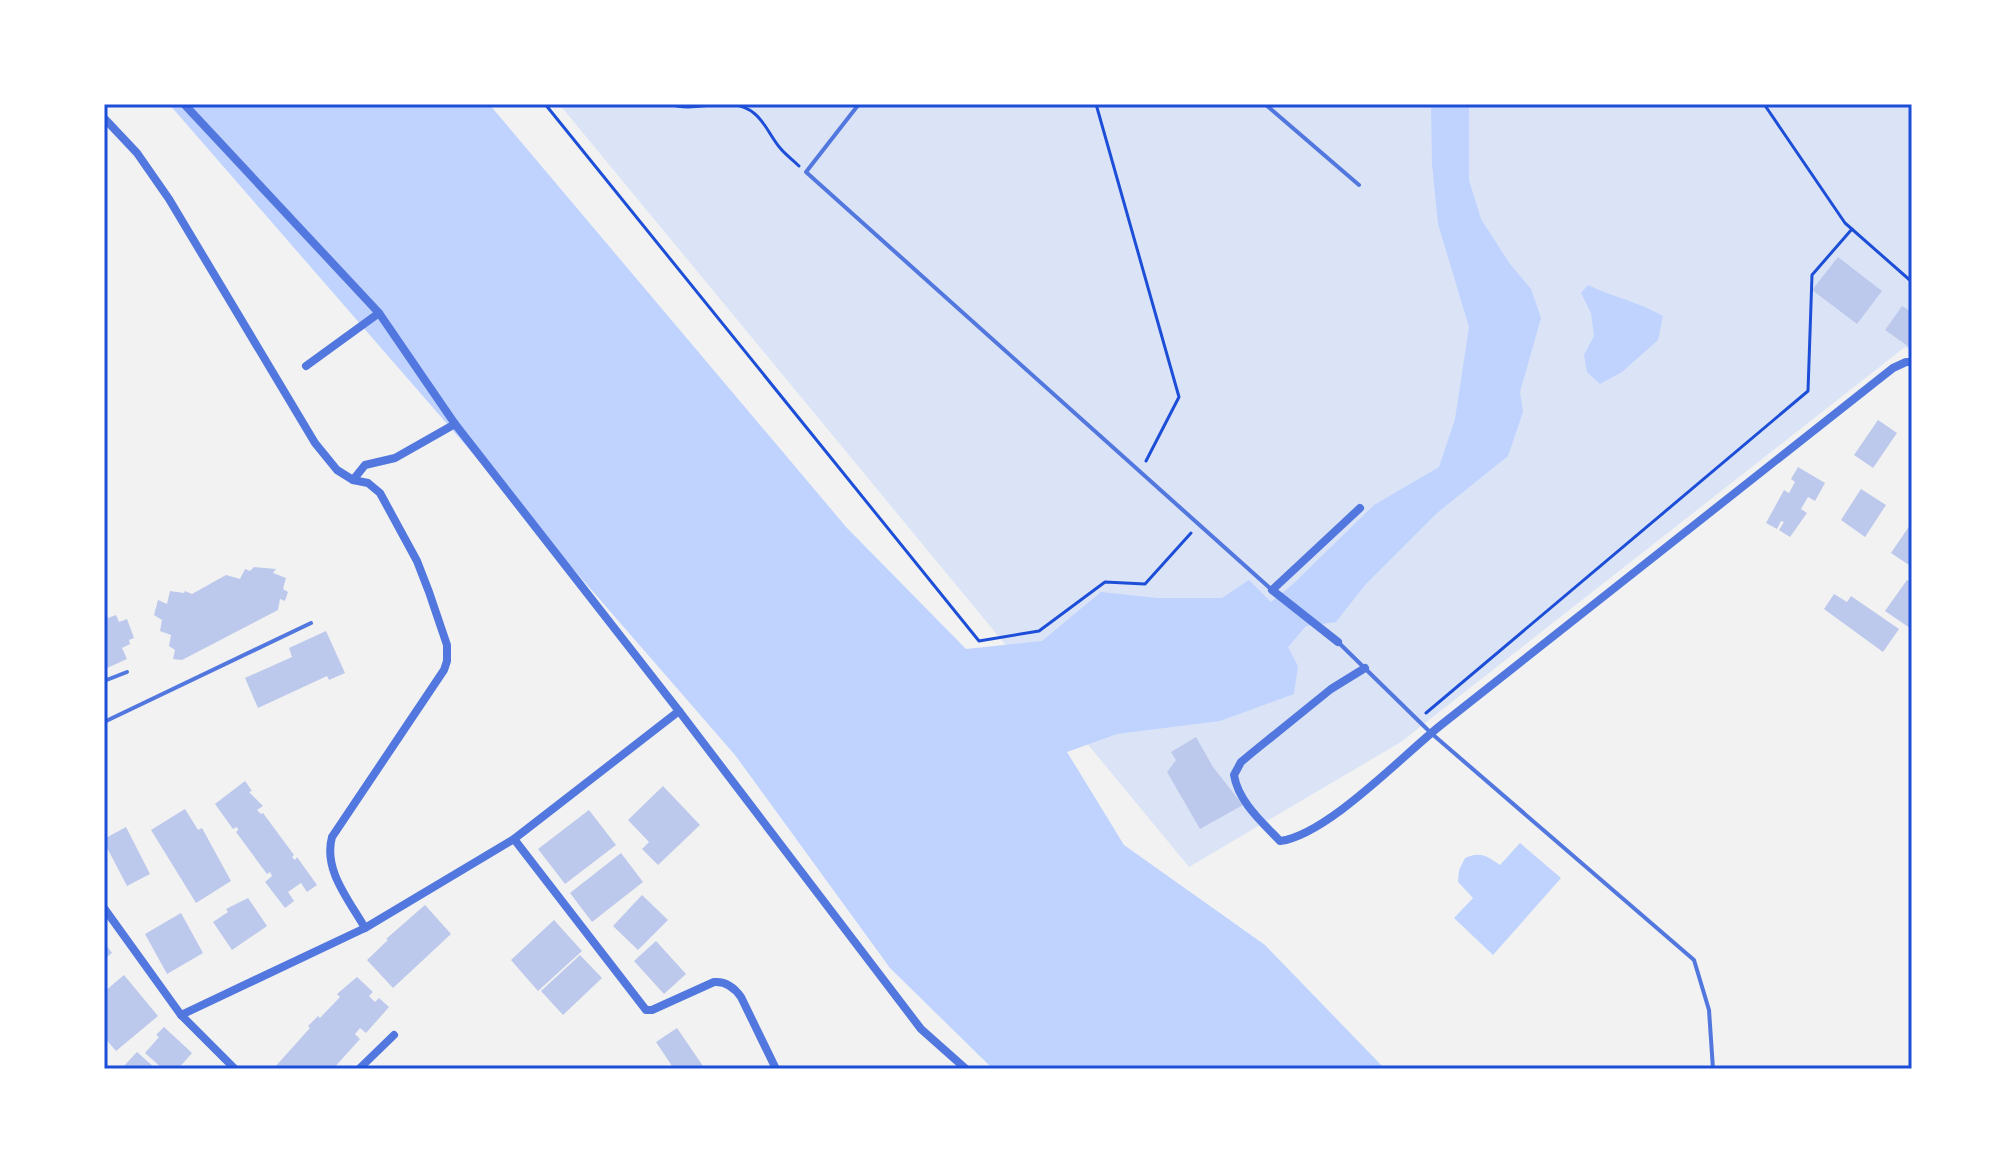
<svg xmlns="http://www.w3.org/2000/svg" width="2016" height="1173" font-family="Literata,serif">
	<style>
		.green { fill: #dbe4f7 }
		.water { fill: #bfd3fe }
		.building { fill: #bdc9ec }
		.lines { fill: none; stroke-linecap: round; stroke-linejoin: round }
		.path { stroke: #1d4ed8; stroke-width: 3 }
		.service { stroke: #5277de; stroke-width: 4 }
		.minor { stroke: #5277de; stroke-width: 8 }
		.neatline { fill: none; stroke: #1d4ed8; stroke-width: 3 }
	</style>
	<rect width="100%" height="100%" fill="#f2f2f2"/>
	<polygon class="green" points="559,104 1912,104 1912,352 1905,347 1401,742 1189,867"/>
	<g class="water">
		<polygon points="169,104 489,104 847,528 966,649 1042,641 1101,592 1157,598 1222,598 1249,580 1271,602 1293,584 1374,505 1439,467 1455,419 1469,327 1438,224 1432,164 1431,104 1469,104 1469,180 1481,219 1510,264 1531,289 1541,318 1520,392 1523,412 1508,456 1437,513 1365,585 1336,622 1306,626 1288,647 1298,666 1294,694 1220,721 1117,734 1067,752 1124,845 1265,945 1385,1069 993,1069 890,968 735,755"/>
		<path d="M 1588,285 C 1613,297 1639,302 1663,316 L 1658,340 L 1622,372 L 1600,384 L 1587,372 L 1584,355 L 1594,336 L 1591,313 L 1581,293 Z"/>
		<path d="M 1520,843 L 1561,878 L 1493,955 L 1454,918 L 1473,898 L 1458,882 L 1459,870 L 1465,858 C 1481,851 1487,856 1500,865 Z"/>
	</g>
	<g class="building">
		<polygon points="1838,257 1882,291 1857,324 1812,290"/>
		<polygon points="1902,306 1912,312 1912,349 1885,330"/>
		<polygon points="1878,420 1897,433 1873,468 1854,455"/>
		<polygon points="1798,467 1825,483 1815,501 1808,497 1801,509 1807,513 1790,537 1779,530 1784,522 1781,521 1777,529 1766,523 1784,490 1789,493 1795,482 1791,479"/>
		<polygon points="1861,489 1886,505 1865,537 1841,520"/>
		<polygon points="1910,525 1912,527 1912,567 1891,553"/>
		<polygon points="254,567 276,569 273,573 286,578 283,589 288,592 285,601 280,599 278,610 182,660 173,659 175,650 169,646 171,635 160,631 162,620 154,615 158,600 167,604 170,591 184,593 185,591 192,594 226,575 240,579 245,569 250,571"/>
		<polygon points="1907,580 1912,583 1910,628 1885,611"/>
		<polygon points="1834,594 1847,602 1851,596 1899,629 1883,652 1824,609"/>
		<polygon points="104,610 108,618 116,615 119,622 127,619 134,638 129,640 130,644 122,648 127,659 107,668 104,665"/>
		<polygon points="326,631 345,673 329,680 327,676 258,708 245,678 292,657 289,648"/>
		<polygon points="1196,737 1213,767 1243,805 1200,829 1167,772 1176,760 1171,752"/>
		<polygon points="245,781 252,791 249,792 263,806 257,810 261,814 263,813 294,855 292,857 295,860 297,857 317,885 307,892 301,883 288,892 294,901 285,908 265,882 272,876 270,872 267,874 236,832 238,830 237,827 233,829 215,804"/>
		<polygon points="663,786 700,825 658,865 642,849 649,842 628,820"/>
		<polygon points="185,809 198,830 202,828 231,881 196,903 151,830"/>
		<polygon points="589,810 616,845 565,884 538,849"/>
		<polygon points="126,827 150,874 127,886 104,842 104,839"/>
		<polygon points="621,853 643,882 592,922 570,893"/>
		<polygon points="642,895 668,920 638,950 613,926"/>
		<polygon points="248,898 267,926 232,950 213,922 228,912 226,909"/>
		<polygon points="425,905 451,934 393,988 367,960 388,940 386,939"/>
		<polygon points="181,913 203,953 167,974 145,934"/>
		<polygon points="554,920 582,951 538,991 511,960"/>
		<polygon points="656,941 686,974 664,994 634,961"/>
		<polygon points="104,942 112,953 104,959"/>
		<polygon points="580,955 602,978 563,1015 541,991"/>
		<polygon points="124,975 158,1016 116,1051 104,1037 104,992"/>
		<polygon points="357,977 373,992 369,996 375,1002 379,998 389,1007 366,1033 360,1028 355,1034 360,1039 333,1069 276,1069 274,1068 310,1028 308,1026 318,1016 320,1018 340,997 337,994"/>
		<polygon points="164,1027 192,1053 178,1069 163,1069 145,1053 159,1037 156,1035"/>
		<polygon points="677,1028 705,1069 674,1069 656,1042"/>
		<polygon points="137,1052 156,1069 121,1069"/>
	</g>
	<g class="lines">
		<g class="path">
			<polyline points="545,104 979,641 1039,631 1105,582 1145,584 1191,533"/>
			<path d="M 670,104 C 697,114 731,93 755,114 C 766,123 771,138 781,149 C 786,155 793,160 799,166"/>
			<polyline points="1096,104 1179,397 1146,461"/>
			<polyline points="1764,104 1845,223 1912,282"/>
			<polyline points="1426,713 1808,391 1812,275 1852,229"/>
		</g>
		<g class="service">
			<polyline points="859,104 806,172 1272,590"/>
			<polyline points="1265,104 1359,185"/>
			<polyline points="1338,642 1431,733 1694,960 1709,1010 1713,1069"/>
			<polyline points="104,681 127,672"/>
			<polyline points="104,722 311,623"/>
		</g>
		<g class="minor">
			<polyline points="184,104 379,313 455,424 679,711"/>
			<path d="M 104,118 L 137,153 L 169,199 L 315,443 L 337,470 L 353,480 L 368,483 L 380,493 L 417,561 L 429,592 L 447,645 L 447,661 L 444,670 L 332,837 C 323,870 349,900 365,928"/>
			<polyline points="306,366 379,313"/>
			<polyline points="353,480 365,465 395,458 455,424"/>
			<polyline points="1338,642 1272,590 1360,508"/>
			<path d="M 1365,668 L 1331,689 L 1253,752 L 1241,762 L 1234,775 C 1238,801 1262,822 1280,841 C 1327,835 1402,756 1441,725 C 1591,606 1742,487 1893,368 L 1906,362 L 1912,362"/>
			<path d="M 514,839 L 646,1010 L 652,1010 L 714,982 C 726,981 734,987 741,997 L 776,1069"/>
			<polyline points="104,908 181,1015 235,1069"/>
			<polyline points="181,1015 365,928 514,839 679,711 921,1029 966,1069"/>
			<polyline points="359,1069 394,1035"/>
		</g>
	</g>
	<rect width="2016" height="1173" fill="none" stroke="#ffffff" stroke-width="212"/>
	<rect x="106" y="106" width="1804" height="961" class="neatline"/>
</svg>
